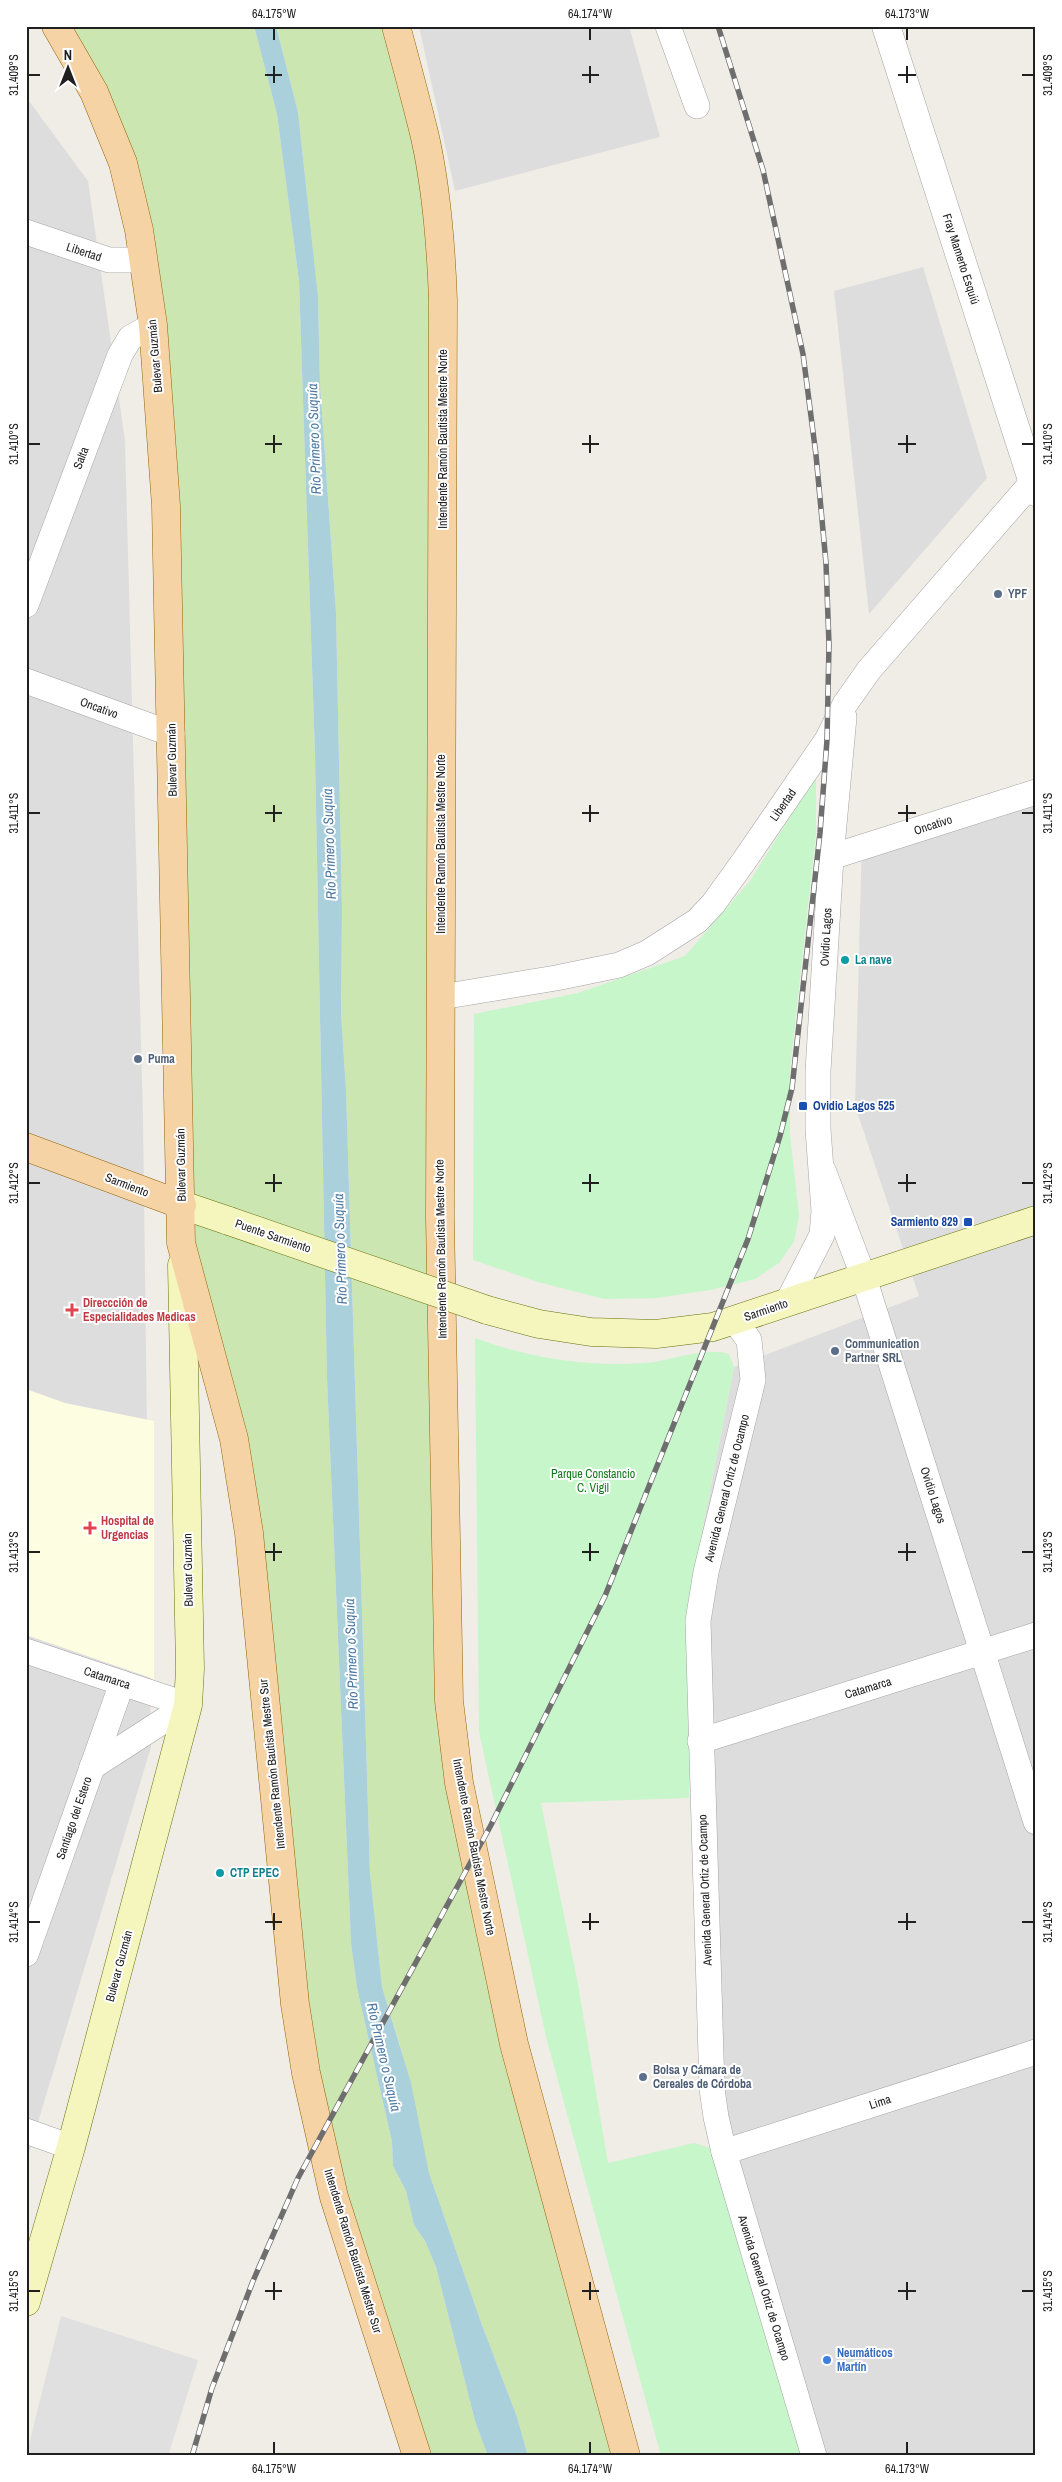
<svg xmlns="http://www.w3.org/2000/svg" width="1062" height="2482" font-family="'Archivo Narrow',sans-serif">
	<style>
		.residential { fill: #dedddd }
		.education { fill: #fdfde2 }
		.grass { fill: #cbe6b0 }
		.park { fill: #c7f6ca }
		.parking { fill: #e0e0e0 }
		.water { fill: #aad0db }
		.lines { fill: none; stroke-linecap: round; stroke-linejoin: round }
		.minor-casing { stroke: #a4a4a4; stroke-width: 26 }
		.tertiary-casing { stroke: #a4a4a4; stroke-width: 29 }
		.secondary-casing { stroke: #68720c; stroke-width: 29 }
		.primary-casing { stroke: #926409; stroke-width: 29 }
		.minor { stroke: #fff; stroke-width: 25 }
		.tertiary { stroke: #fff; stroke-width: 28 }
		.secondary { stroke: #f4f6be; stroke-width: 28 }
		.primary { stroke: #f6d3a5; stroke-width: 28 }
		.rail-casing { stroke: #6e6e6e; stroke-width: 5.5 }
		.rail { stroke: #fff; stroke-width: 4; stroke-dasharray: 11; stroke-linecap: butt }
		.secondary-bridge-casing { stroke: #68720c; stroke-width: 29; stroke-linecap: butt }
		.secondary-bridge { stroke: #f4f6be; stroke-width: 28 }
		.ticks { fill: none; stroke: #202020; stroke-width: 2 }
		.service-dot { fill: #5c6f8a; stroke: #fff; stroke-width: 2 }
		.culture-dot { fill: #0f9aa8; stroke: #fff; stroke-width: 2 }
		.transit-dot { fill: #1a4fb4; stroke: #fff; stroke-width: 2 }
		.health-dot { fill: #e0444e; stroke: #fff; stroke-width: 2 }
		.shop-dot { fill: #3f7fe0; stroke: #fff; stroke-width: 2 }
		.labels { text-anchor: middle; stroke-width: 4; stroke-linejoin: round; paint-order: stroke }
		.street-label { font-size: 12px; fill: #202020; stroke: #fff }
		.service-label { font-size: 12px; font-weight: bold; fill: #4e5e75; stroke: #fff; text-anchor: start }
		.culture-label { font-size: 12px; font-weight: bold; fill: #0d838f; stroke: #fff; text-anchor: start }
		.transit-label { font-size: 12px; font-weight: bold; fill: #164399; stroke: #fff; text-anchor: start }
		.health-label { font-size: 12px; font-weight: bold; fill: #be3a42; stroke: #fff; text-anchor: start }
		.park-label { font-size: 12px; fill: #12791a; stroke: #fff }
		.shop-label { font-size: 12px; font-weight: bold; fill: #366cbe; stroke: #fff; text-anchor: start }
		.water-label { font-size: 14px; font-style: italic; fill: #4e79a2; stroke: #fff }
		.neatline { fill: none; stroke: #202020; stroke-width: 2 }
		.ticks-label { font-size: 12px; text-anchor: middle; fill: #202020 }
	</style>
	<rect width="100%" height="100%" fill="#f0ede7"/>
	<g class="residential">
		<polygon points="419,26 629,26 660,137 455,191"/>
		<polygon points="26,97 88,181 125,441 143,1117 151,1747 26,2162"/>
		<polygon points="923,267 987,478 869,614 834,291"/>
		<polygon points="1036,781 1036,2456 825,2456 726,2114 714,1873 694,1573 734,1367 919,1296 855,1106 862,839"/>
	</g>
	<polygon class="education" points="26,1389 65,1403 154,1421 154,1679 26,1635"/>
	<g class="grass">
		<polygon points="56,26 254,26 277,114 299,281 315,755 327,1379 351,1943 357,1988 392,2142 393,2166 406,2191 414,2225 425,2241 436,2267 475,2421 488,2456 417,2456 306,2073 249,1533 181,1243 172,734 139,230"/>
		<polygon points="276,26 396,26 435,197 459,1783 626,2456 528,2456 517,2417 482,2325 429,2173 401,2049 382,1987 370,1873 346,1090 341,1013 342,911 336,612 320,384 318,296 298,112"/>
	</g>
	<g class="park">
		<polygon points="816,775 816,834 790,1069 790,1134 799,1216 794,1242 779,1263 755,1279 711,1290 656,1298 604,1299 538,1282 473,1260 474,1014 578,993 685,956 750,881"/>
		<path d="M 475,1338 C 529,1358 587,1367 645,1363 C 670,1361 706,1346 729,1354 L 734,1367 L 694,1573 L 689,1798 L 541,1803 L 577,1979 L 608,2163 L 694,2143 L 724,2152 L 814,2456 L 661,2456 L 546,2037 L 479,1732 Z"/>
	</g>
	<polygon class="parking" points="61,2316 198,2360 168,2456 26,2456"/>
	<polygon class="water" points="254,26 276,26 298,112 318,296 320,384 336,612 342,911 341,1013 346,1090 370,1873 382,1987 411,2083 429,2173 482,2325 517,2417 528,2456 488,2456 475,2421 436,2267 425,2241 414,2225 406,2191 393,2166 392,2142 357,1988 351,1943 327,1379 315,755 299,281 277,114"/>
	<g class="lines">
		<defs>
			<g id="minor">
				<polyline points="668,26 697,106"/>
				<polyline points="26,232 109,260 144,260"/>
				<polyline points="26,605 120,355 130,338 153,325"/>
				<polyline points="26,681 172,734"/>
				<polyline points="831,857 1036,792"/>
				<polyline points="441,997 556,978 619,965 647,953 697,921 713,904 744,861 827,740 845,704 869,670 1036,478"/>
				<polyline points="823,1170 864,1278 1036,1822"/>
				<polyline points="787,1303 822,1235 824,1211 818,1129 818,1071 831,857 844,717"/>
				<polyline points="735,1321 749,1340 753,1380 706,1572 698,1621 712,2089 716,2117 724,2152 814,2456"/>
				<polyline points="26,1651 188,1705"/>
				<polyline points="700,1741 1036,1635"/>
				<polyline points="92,1767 188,1705"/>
				<polyline points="26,1954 122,1683"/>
				<polyline points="26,2131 71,2147"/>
				<polyline points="724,2152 1036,2052"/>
			</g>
			<polyline id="tertiary" points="886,26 1036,492"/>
			<g id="secondary">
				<polyline points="182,1205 229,1221"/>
				<polyline points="487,1310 539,1324 591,1332 656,1334 713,1327 1036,1220"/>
				<polyline points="26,2302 71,2147 188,1705 190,1669 182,1265"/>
			</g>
			<g id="primary">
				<polyline points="56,26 94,92 123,163 139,230 153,325 166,506 181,1243 234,1439 249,1533 295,2004 306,2073 334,2197 417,2456"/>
				<path d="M 396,26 C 406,63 416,100 425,137 C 437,191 441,245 443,300 L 440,1218 L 449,1701 L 459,1783 L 514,2044 L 626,2456"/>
				<polyline points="26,1147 182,1205"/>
			</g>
		</defs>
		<use href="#minor" class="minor-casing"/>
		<use href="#tertiary" class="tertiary-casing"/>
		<use href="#secondary" class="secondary-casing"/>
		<use href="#primary" class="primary-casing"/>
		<use href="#minor" class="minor"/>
		<use href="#tertiary" class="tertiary"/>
		<use href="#secondary" class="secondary"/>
		<use href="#primary" class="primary"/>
		<defs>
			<polyline id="rail" points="192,2456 212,2388 253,2281 298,2178 491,1825 605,1596 748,1239 780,1136 792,1088 820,833 827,740 829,645 826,563 816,455 803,354 763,170 718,26"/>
		</defs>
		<use href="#rail" class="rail-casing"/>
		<use href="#rail" class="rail"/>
		<defs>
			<polyline id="secondary-bridge" points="229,1221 487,1310"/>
		</defs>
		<use href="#secondary-bridge" class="secondary-bridge-casing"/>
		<use href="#secondary-bridge" class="secondary-bridge"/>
	</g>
	<path class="ticks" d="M 274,28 L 274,40M 590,28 L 590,40M 907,28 L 907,40M 274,66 L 274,83M 590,66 L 590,83M 907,66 L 907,83M 28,75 L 40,75M 265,75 L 282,75M 582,75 L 599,75M 898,75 L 916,75M 1022,75 L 1034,75M 274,435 L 274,453M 590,435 L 590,453M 907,435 L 907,453M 28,444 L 40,444M 265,444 L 282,444M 582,444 L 599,444M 898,444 L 916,444M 1022,444 L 1034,444M 274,805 L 274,822M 590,805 L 590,822M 907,805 L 907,822M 28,813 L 40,813M 265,813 L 282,813M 582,813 L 599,813M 898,813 L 916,813M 1022,813 L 1034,813M 274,1174 L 274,1192M 590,1174 L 590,1192M 907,1174 L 907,1192M 28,1183 L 40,1183M 265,1183 L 282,1183M 582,1183 L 599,1183M 898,1183 L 916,1183M 1022,1183 L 1034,1183M 274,1543 L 274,1561M 590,1543 L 590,1561M 907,1543 L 907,1561M 28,1552 L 40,1552M 265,1552 L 282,1552M 582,1552 L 599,1552M 898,1552 L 916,1552M 1022,1552 L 1034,1552M 274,1913 L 274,1930M 590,1913 L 590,1930M 907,1913 L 907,1930M 28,1922 L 40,1922M 265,1922 L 282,1922M 582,1922 L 599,1922M 898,1922 L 916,1922M 1022,1922 L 1034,1922M 274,2282 L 274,2300M 590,2282 L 590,2300M 907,2282 L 907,2300M 28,2291 L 40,2291M 265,2291 L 282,2291M 582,2291 L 599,2291M 898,2291 L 916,2291M 1022,2291 L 1034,2291M 274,2442 L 274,2454M 590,2442 L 590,2454M 907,2442 L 907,2454"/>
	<g class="service-dot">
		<circle cx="998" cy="594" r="5"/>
		<circle cx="138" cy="1059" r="5"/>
		<circle cx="835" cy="1351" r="5"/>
		<circle cx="643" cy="2077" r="5"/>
	</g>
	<g class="culture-dot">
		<circle cx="845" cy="960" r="5"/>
		<circle cx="220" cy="1873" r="5"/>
	</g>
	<g class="transit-dot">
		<rect x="798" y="1101" width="10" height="10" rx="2.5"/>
		<rect x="963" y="1217" width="10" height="10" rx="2.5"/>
	</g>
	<g class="health-dot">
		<path d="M69.5 1302.5h5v5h5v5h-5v5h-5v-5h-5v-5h5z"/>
		<path d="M87.5 1520.5h5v5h5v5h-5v5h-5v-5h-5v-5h5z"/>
	</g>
	<circle class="shop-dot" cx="827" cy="2360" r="5"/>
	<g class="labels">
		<g class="street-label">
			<text transform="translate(84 252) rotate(18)" y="4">Libertad</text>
			<text transform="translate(961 259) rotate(72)" y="4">Fray Mamerto Esquiú</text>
			<text transform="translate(155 356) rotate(-95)" y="4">Bulevar Guzmán</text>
			<text transform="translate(443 439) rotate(-90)" y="4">Intendente Ramón Bautista Mestre Norte</text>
			<text transform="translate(81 458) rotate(-69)" y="4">Salta</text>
			<text transform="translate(99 708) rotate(20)" y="4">Oncativo</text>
			<text transform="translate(172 760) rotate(-91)" y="4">Bulevar Guzmán</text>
			<text transform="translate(783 805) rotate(-55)" y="4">Libertad</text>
			<text transform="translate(933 825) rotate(-18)" y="4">Oncativo</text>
			<text transform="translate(441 844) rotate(-90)" y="4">Intendente Ramón Bautista Mestre Norte</text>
			<text transform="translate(826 937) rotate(-87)" y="4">Ovidio Lagos</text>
			<text transform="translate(181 1165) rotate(-91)" y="4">Bulevar Guzmán</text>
			<text transform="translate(127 1185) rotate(21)" y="4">Sarmiento</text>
			<text transform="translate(273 1236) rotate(19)" y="4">Puente Sarmiento</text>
			<text transform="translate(441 1249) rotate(-91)" y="4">Intendente Ramón Bautista Mestre Norte</text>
			<text transform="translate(766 1310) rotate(-19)" y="4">Sarmiento</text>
			<text transform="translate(727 1488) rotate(-76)" y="4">Avenida General Ortiz de Ocampo</text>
			<text transform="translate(933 1495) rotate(72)" y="4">Ovidio Lagos</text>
			<text transform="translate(188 1570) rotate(-91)" y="4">Bulevar Guzmán</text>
			<text transform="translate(107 1678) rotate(18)" y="4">Catamarca</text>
			<text transform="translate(868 1688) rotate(-17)" y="4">Catamarca</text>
			<text transform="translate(272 1764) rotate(-96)" y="4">Intendente Ramón Bautista Mestre Sur</text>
			<text transform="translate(74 1818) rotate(-71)" y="4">Santiago del Estero</text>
			<text transform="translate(474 1847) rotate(79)" y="4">Intendente Ramón Bautista Mestre Norte</text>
			<text transform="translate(705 1890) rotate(-92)" y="4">Avenida General Ortiz de Ocampo</text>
			<text transform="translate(119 1966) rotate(-75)" y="4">Bulevar Guzmán</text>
			<text transform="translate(880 2102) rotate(-18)" y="4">Lima</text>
			<text transform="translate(353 2251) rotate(73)" y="4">Intendente Ramón Bautista Mestre Sur</text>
			<text transform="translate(764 2288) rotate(73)" y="4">Avenida General Ortiz de Ocampo</text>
		</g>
		<g class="service-label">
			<text x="1008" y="598">YPF</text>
			<text x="148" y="1063">Puma</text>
			<text x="845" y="1348">Communication<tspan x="845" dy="14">Partner SRL</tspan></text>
			<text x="653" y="2074">Bolsa y Cámara de<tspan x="653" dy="14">Cereales de Córdoba</tspan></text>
		</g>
		<g class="culture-label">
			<text x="855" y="964">La nave</text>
			<text x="230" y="1877">CTP EPEC</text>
		</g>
		<g class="transit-label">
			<text x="813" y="1110">Ovidio Lagos 525</text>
			<text x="958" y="1226" text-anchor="end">Sarmiento 829</text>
		</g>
		<g class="health-label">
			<text x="83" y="1307">Direccción de<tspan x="83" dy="14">Especialidades Medicas</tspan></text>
			<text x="101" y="1525">Hospital de<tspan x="101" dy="14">Urgencias</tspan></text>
		</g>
		<g class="park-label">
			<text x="593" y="1478">Parque Constancio<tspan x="593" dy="14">C. Vigil</tspan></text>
		</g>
		<g class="shop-label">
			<text x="837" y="2357">Neumáticos<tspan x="837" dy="14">Martín</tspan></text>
		</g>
		<g class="water-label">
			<text transform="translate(314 439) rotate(-92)" y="5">Río Primero o Suquía</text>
			<text transform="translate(329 844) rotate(-92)" y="5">Río Primero o Suquía</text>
			<text transform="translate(340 1249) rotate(-92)" y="5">Río Primero o Suquía</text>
			<text transform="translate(351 1654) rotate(-92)" y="5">Río Primero o Suquía</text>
			<text transform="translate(384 2057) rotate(77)" y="5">Río Primero o Suquía</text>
		</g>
	</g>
	<rect width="1062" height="2482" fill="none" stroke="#ffffff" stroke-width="55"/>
	<g transform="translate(68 68)" stroke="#ffffff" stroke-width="4" paint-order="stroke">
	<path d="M0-4L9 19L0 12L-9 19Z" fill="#202020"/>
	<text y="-8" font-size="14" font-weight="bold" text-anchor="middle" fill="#202020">N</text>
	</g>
	<rect x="28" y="28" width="1006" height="2426" class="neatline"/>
	<g class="ticks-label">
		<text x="274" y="18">64.175°W</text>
		<text x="590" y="18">64.174°W</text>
		<text x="907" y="18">64.173°W</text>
		<text transform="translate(14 75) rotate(-90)" y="4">31.409°S</text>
		<text transform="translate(1048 75) rotate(-90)" y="4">31.409°S</text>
		<text transform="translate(14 444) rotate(-90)" y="4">31.410°S</text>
		<text transform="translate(1048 444) rotate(-90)" y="4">31.410°S</text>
		<text transform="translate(14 813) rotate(-90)" y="4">31.411°S</text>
		<text transform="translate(1048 813) rotate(-90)" y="4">31.411°S</text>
		<text transform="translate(14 1183) rotate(-90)" y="4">31.412°S</text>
		<text transform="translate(1048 1183) rotate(-90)" y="4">31.412°S</text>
		<text transform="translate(14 1552) rotate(-90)" y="4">31.413°S</text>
		<text transform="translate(1048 1552) rotate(-90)" y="4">31.413°S</text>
		<text transform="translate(14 1922) rotate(-90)" y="4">31.414°S</text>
		<text transform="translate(1048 1922) rotate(-90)" y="4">31.414°S</text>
		<text transform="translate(14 2291) rotate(-90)" y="4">31.415°S</text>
		<text transform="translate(1048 2291) rotate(-90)" y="4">31.415°S</text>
		<text x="274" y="2473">64.175°W</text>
		<text x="590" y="2473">64.174°W</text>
		<text x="907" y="2473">64.173°W</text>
	</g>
</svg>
